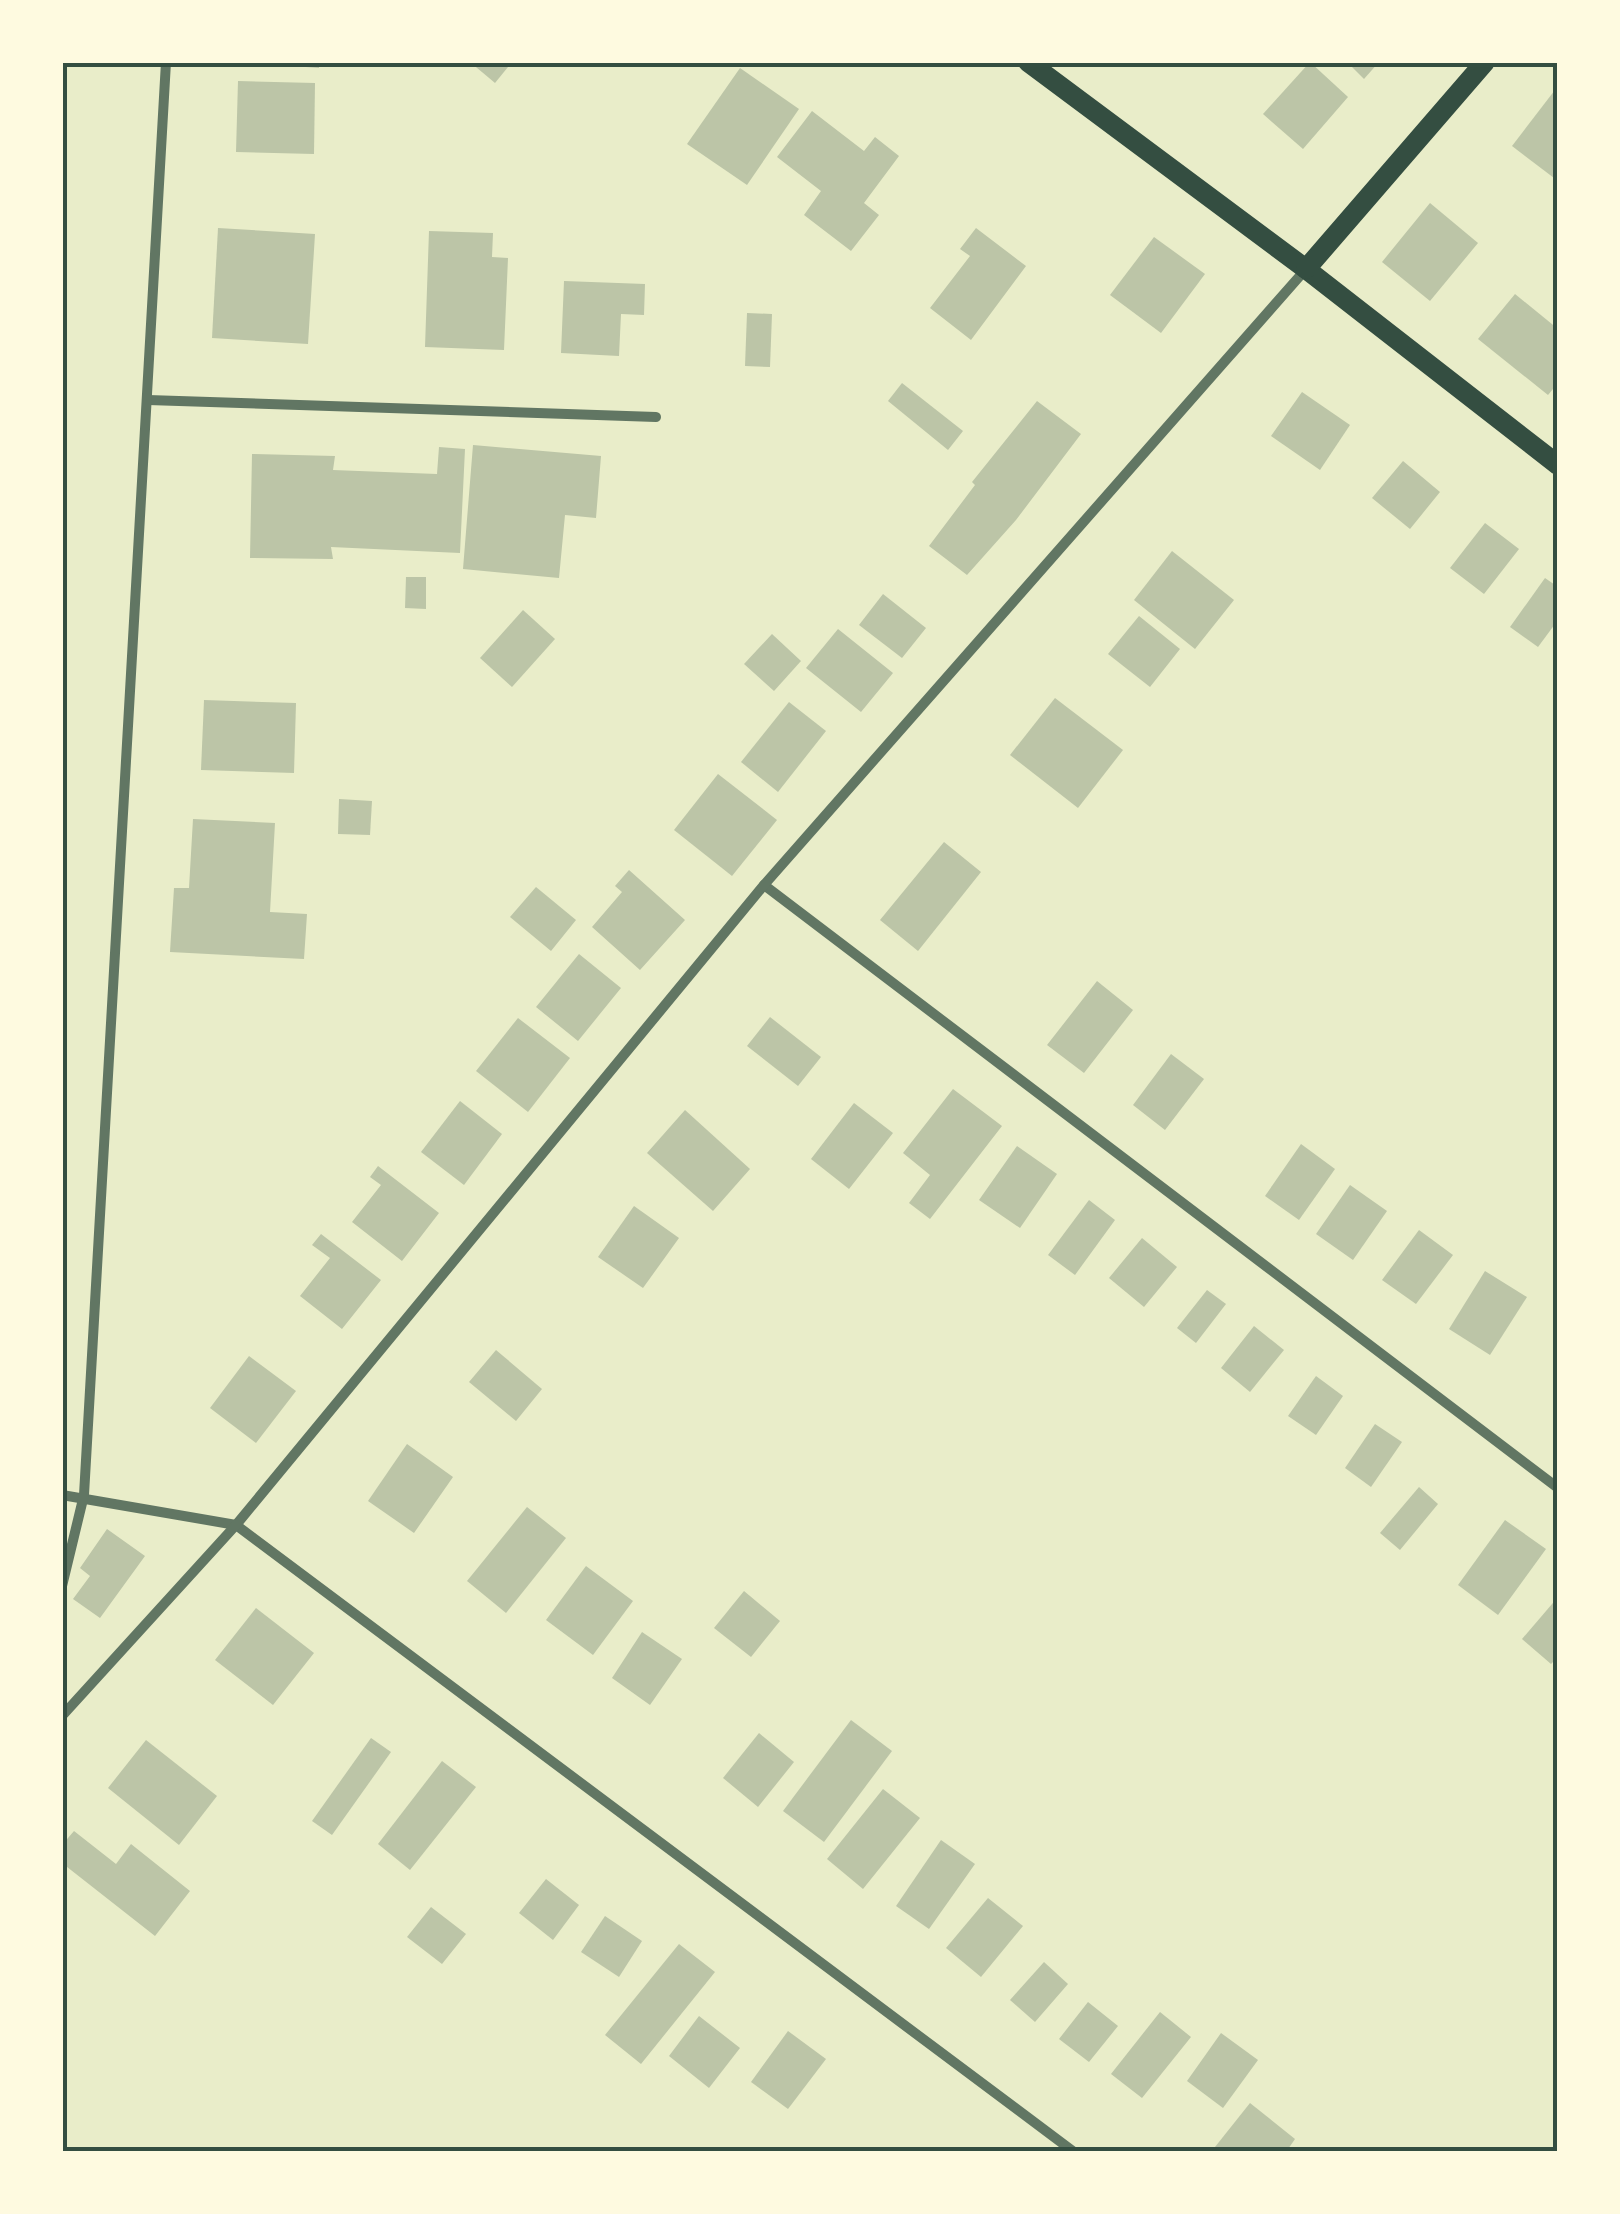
<svg xmlns="http://www.w3.org/2000/svg" width="1620" height="2214" font-family="Mulish,sans-serif">
	<style>
		.building { fill: #bcc5a7 }
		.lines { fill: none; stroke-linecap: round; stroke-linejoin: round }
		.minor { stroke: #617663; stroke-width: 10 }
		.secondary { stroke: #344e41; stroke-width: 20 }
		.neatline { fill: none; stroke: #344e41; stroke-width: 4 }
	</style>
	<rect width="100%" height="100%" fill="#e9edc9"/>
	<g class="building">
		<polygon points="279,62 319,62 319,68 279,65"/>
		<polygon points="470,62 512,62 495,83"/>
		<polygon points="1310,62 1348,97 1303,149 1263,114"/>
		<polygon points="1347,62 1379,62 1364,79"/>
		<polygon points="740,68 799,109 747,185 687,144"/>
		<polygon points="238,81 315,83 314,154 236,152"/>
		<polygon points="1558,86 1558,181 1512,146"/>
		<polygon points="812,111 864,151 875,137 899,156 864,203 879,215 851,251 804,215 821,191 777,157"/>
		<polygon points="1430,203 1478,243 1430,301 1382,262"/>
		<polygon points="218,228 315,234 308,344 212,338"/>
		<polygon points="976,228 1026,266 971,340 930,308 970,256 960,249"/>
		<polygon points="429,231 493,233 492,257 508,258 504,350 425,347"/>
		<polygon points="1154,237 1205,274 1161,333 1110,295"/>
		<polygon points="564,281 645,284 644,315 621,314 619,356 561,353"/>
		<polygon points="1515,294 1558,329 1558,383 1548,395 1478,339"/>
		<polygon points="747,313 772,314 770,367 745,366"/>
		<polygon points="902,383 963,431 948,450 888,401"/>
		<polygon points="1302,392 1350,425 1320,470 1271,436"/>
		<polygon points="1037,401 1081,434 1016,520 967,575 929,546 975,485 972,482"/>
		<polygon points="473,445 601,456 596,518 565,515 559,578 463,569"/>
		<polygon points="439,447 465,449 460,553 331,547 333,559 250,558 252,454 335,456 333,470 437,474"/>
		<polygon points="1403,461 1440,492 1410,529 1372,498"/>
		<polygon points="1485,523 1519,549 1484,594 1450,568"/>
		<polygon points="1172,551 1234,600 1195,649 1134,600"/>
		<polygon points="406,577 426,577 426,609 405,608"/>
		<polygon points="1545,578 1558,587 1558,620 1538,647 1510,627"/>
		<polygon points="883,594 926,628 902,658 859,625"/>
		<polygon points="523,610 555,639 512,687 480,658"/>
		<polygon points="1139,616 1180,649 1150,687 1108,654"/>
		<polygon points="838,629 893,673 861,712 806,668"/>
		<polygon points="772,634 801,661 774,691 744,664"/>
		<polygon points="1055,698 1123,750 1078,808 1010,755"/>
		<polygon points="204,700 296,703 294,773 201,770"/>
		<polygon points="789,702 826,731 778,792 741,762"/>
		<polygon points="718,774 777,820 732,876 674,830"/>
		<polygon points="339,799 372,801 370,835 338,834"/>
		<polygon points="193,819 275,823 270,912 307,914 304,959 170,952 174,888 189,888"/>
		<polygon points="944,842 981,872 918,951 880,920"/>
		<polygon points="629,870 685,920 640,970 592,927 622,892 615,886"/>
		<polygon points="536,887 576,920 551,951 510,917"/>
		<polygon points="579,954 621,988 578,1041 536,1007"/>
		<polygon points="1097,981 1133,1010 1084,1073 1047,1045"/>
		<polygon points="770,1017 821,1057 798,1086 747,1046"/>
		<polygon points="518,1018 570,1058 528,1112 476,1071"/>
		<polygon points="1171,1054 1204,1079 1165,1130 1133,1105"/>
		<polygon points="953,1089 1002,1126 930,1219 909,1203 930,1175 903,1153"/>
		<polygon points="460,1101 502,1134 464,1185 421,1152"/>
		<polygon points="854,1103 893,1133 849,1189 811,1159"/>
		<polygon points="685,1110 750,1169 713,1211 647,1153"/>
		<polygon points="1301,1144 1335,1169 1299,1220 1265,1196"/>
		<polygon points="1017,1146 1057,1174 1020,1228 979,1200"/>
		<polygon points="378,1166 439,1213 402,1261 352,1222 381,1185 370,1177"/>
		<polygon points="1350,1185 1387,1211 1353,1260 1316,1234"/>
		<polygon points="1089,1200 1115,1220 1075,1275 1048,1255"/>
		<polygon points="634,1206 679,1238 643,1288 598,1257"/>
		<polygon points="1419,1230 1453,1255 1416,1304 1382,1280"/>
		<polygon points="321,1234 381,1280 342,1329 300,1296 330,1258 312,1245"/>
		<polygon points="1142,1238 1177,1267 1144,1307 1109,1278"/>
		<polygon points="1485,1271 1527,1297 1490,1355 1449,1329"/>
		<polygon points="1207,1290 1226,1304 1196,1343 1177,1328"/>
		<polygon points="1254,1326 1284,1350 1250,1392 1221,1368"/>
		<polygon points="496,1350 542,1389 516,1421 469,1382"/>
		<polygon points="249,1356 296,1391 256,1443 210,1408"/>
		<polygon points="1316,1376 1343,1396 1316,1435 1288,1416"/>
		<polygon points="1375,1424 1402,1442 1371,1487 1345,1468"/>
		<polygon points="407,1444 453,1477 414,1533 368,1501"/>
		<polygon points="1419,1487 1438,1504 1400,1550 1380,1533"/>
		<polygon points="527,1507 566,1538 506,1613 467,1581"/>
		<polygon points="1505,1520 1546,1549 1498,1615 1458,1585"/>
		<polygon points="107,1529 145,1556 100,1618 73,1599 90,1576 80,1568"/>
		<polygon points="586,1566 633,1601 593,1655 546,1620"/>
		<polygon points="744,1591 780,1621 751,1657 714,1628"/>
		<polygon points="1558,1597 1558,1657 1551,1664 1522,1639"/>
		<polygon points="256,1608 314,1653 273,1705 215,1660"/>
		<polygon points="642,1632 682,1659 650,1705 612,1678"/>
		<polygon points="851,1720 892,1751 824,1842 783,1811"/>
		<polygon points="759,1733 794,1762 758,1807 723,1778"/>
		<polygon points="371,1738 391,1752 332,1835 312,1821"/>
		<polygon points="146,1740 217,1796 179,1845 108,1788"/>
		<polygon points="442,1761 476,1787 410,1870 378,1844"/>
		<polygon points="883,1789 920,1818 863,1889 827,1859"/>
		<polygon points="74,1831 116,1864 131,1844 190,1891 155,1936 62,1863 62,1845"/>
		<polygon points="941,1840 975,1864 929,1929 896,1906"/>
		<polygon points="546,1879 579,1905 553,1940 519,1913"/>
		<polygon points="988,1898 1023,1926 981,1977 946,1948"/>
		<polygon points="431,1907 466,1934 442,1964 407,1937"/>
		<polygon points="605,1916 642,1941 619,1977 581,1952"/>
		<polygon points="679,1944 715,1972 641,2064 605,2035"/>
		<polygon points="1044,1962 1068,1984 1035,2022 1010,2000"/>
		<polygon points="1088,2002 1118,2026 1089,2062 1059,2039"/>
		<polygon points="1160,2012 1191,2037 1142,2098 1111,2074"/>
		<polygon points="699,2016 740,2048 709,2088 669,2056"/>
		<polygon points="788,2031 826,2059 788,2109 751,2082"/>
		<polygon points="1221,2033 1258,2060 1223,2108 1187,2081"/>
		<polygon points="1250,2103 1295,2139 1286,2152 1211,2152"/>
	</g>
	<g class="lines">
		<g class="minor">
			<polyline points="148,400 656,417"/>
			<polyline points="764,885 1558,1488"/>
			<polyline points="62,1495 236,1525 1074,2152"/>
			<polyline points="62,1586 84,1495 166,62"/>
			<polyline points="62,1716 236,1525 764,885 1306,269"/>
		</g>
		<g class="secondary">
			<polyline points="1028,62 1306,269 1558,465"/>
			<polyline points="1306,269 1485,62"/>
		</g>
	</g>
	<rect width="1620" height="2214" fill="none" stroke="#fefae0" stroke-width="130"/>
	<rect x="65" y="65" width="1490" height="2084" class="neatline"/>
</svg>
